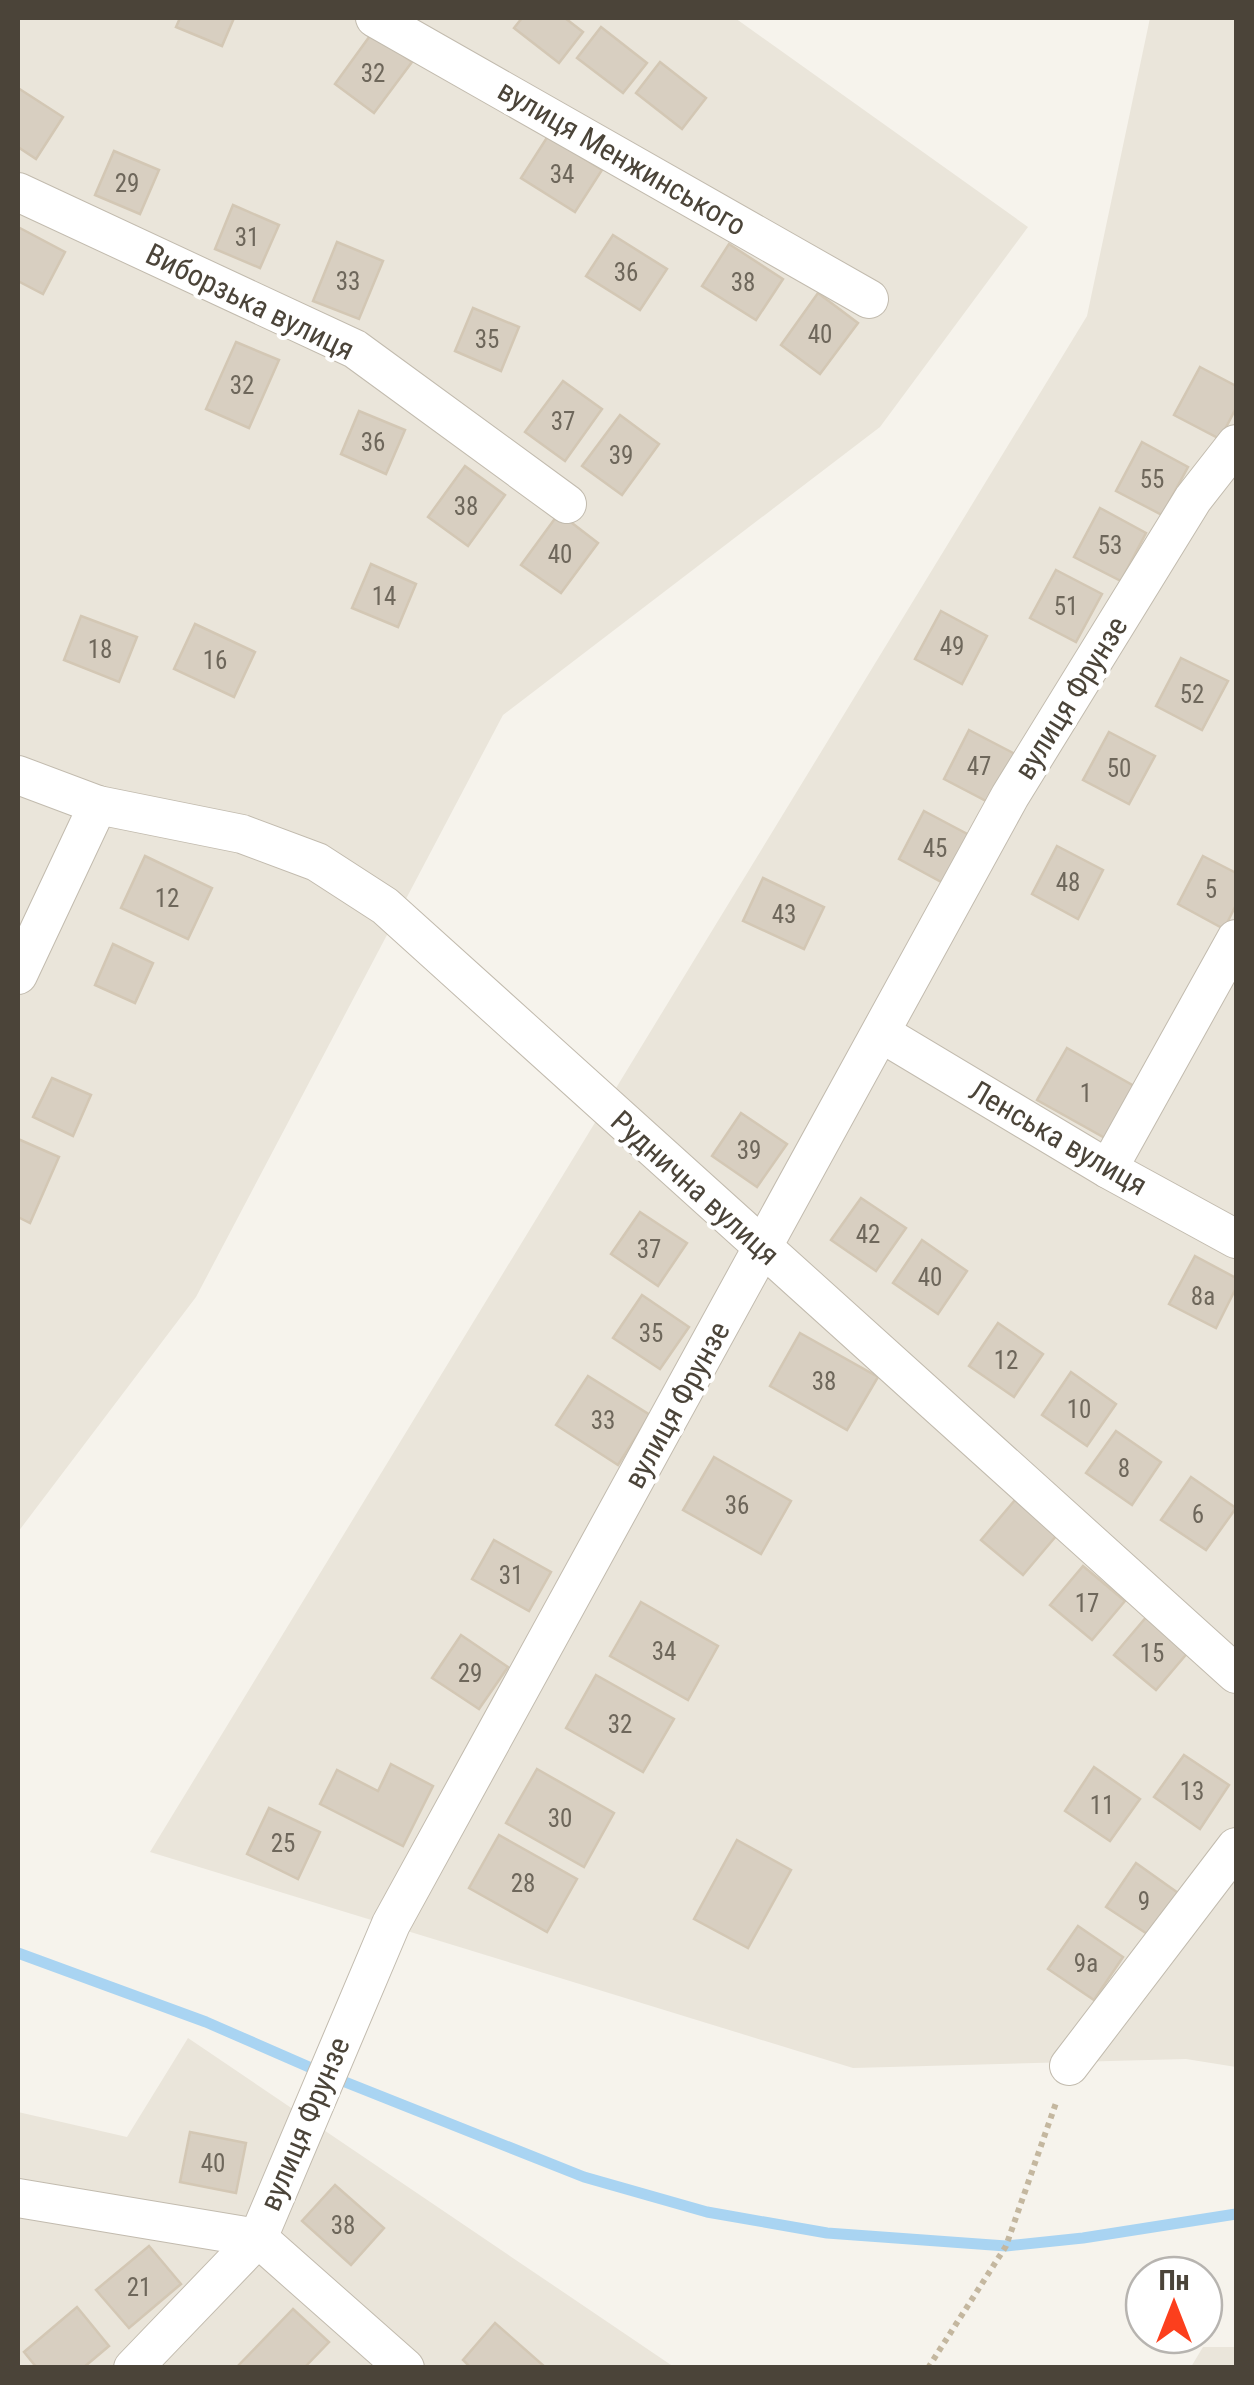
<svg xmlns="http://www.w3.org/2000/svg" width="1254" height="2385" font-family="'Roboto Condensed',sans-serif">
	<style>
		.residential { fill: #eae5da }
		.lines { fill: none; stroke-linecap: round; stroke-linejoin: round }
		.stream { stroke: #a9d4f2; stroke-width: 11 }
		.building { fill: #d8cfc1; stroke: #d3c7b4; stroke-width: 2.5 }
		.street-casing { stroke: #c2bbae; stroke-width: 40 }
		.path { stroke: #c4b79f; stroke-width: 6; stroke-dasharray: 5 5; stroke-linecap: butt }
		.street { stroke: #fff; stroke-width: 38 }
		.labels { text-anchor: middle; stroke-width: 8; stroke-linejoin: round; paint-order: stroke }
		.number-label { font-size: 25px; fill: #6e675b }
		.street-label { font-size: 30px; fill: #4b4439; stroke: #fff }
	</style>
	<rect width="100%" height="100%" fill="#f6f3ec"/>
	<g class="residential">
		<polygon points="18,18 735,18 1028,227 880,427 503,715 196,1297 18,1532"/>
		<polygon points="1150,18 1236,18 1236,2067 1186,2059 853,2068 150,1852 1087,316"/>
		<polygon points="188,2038 674,2367 18,2368 18,2112 127,2137"/>
		<polygon points="1203,2347 1236,2347 1236,2367 1191,2367"/>
	</g>
	<g class="lines">
		<polyline class="stream" points="18,1953 206,2022 325,2074 584,2177 707,2212 827,2233 1006,2246 1083,2238 1236,2214"/>
	</g>
	<g class="building">
		<polygon points="180,18 234,18 222,46 176,27"/>
		<polygon points="522,18 565,18 583,32 559,63 514,28"/>
		<polygon points="601,27 647,63 623,93 577,58"/>
		<polygon points="372,33 412,62 374,113 335,84"/>
		<polygon points="660,62 706,98 682,129 636,93"/>
		<polygon points="18,88 63,117 36,159 18,147"/>
		<polygon points="548,136 602,170 575,212 521,178"/>
		<polygon points="114,151 159,170 140,214 95,195"/>
		<polygon points="233,205 279,225 260,268 215,249"/>
		<polygon points="18,227 65,252 43,294 18,281"/>
		<polygon points="613,235 667,269 640,310 586,276"/>
		<polygon points="337,242 383,261 359,319 313,301"/>
		<polygon points="729,244 783,279 756,320 702,286"/>
		<polygon points="818,293 858,323 820,374 781,345"/>
		<polygon points="473,308 519,327 501,371 455,351"/>
		<polygon points="236,342 279,360 249,428 206,409"/>
		<polygon points="1200,367 1236,386 1236,408 1220,439 1174,415"/>
		<polygon points="563,381 602,409 565,461 525,432"/>
		<polygon points="359,411 405,430 386,474 341,454"/>
		<polygon points="620,415 659,444 622,495 582,466"/>
		<polygon points="1142,442 1188,467 1162,515 1116,491"/>
		<polygon points="465,466 505,495 468,546 428,517"/>
		<polygon points="1100,508 1146,533 1121,581 1074,557"/>
		<polygon points="559,513 598,543 561,593 521,565"/>
		<polygon points="371,564 416,584 398,627 352,608"/>
		<polygon points="1056,570 1102,594 1076,642 1030,618"/>
		<polygon points="941,611 987,636 962,684 915,659"/>
		<polygon points="81,616 137,637 119,682 64,660"/>
		<polygon points="195,624 255,652 234,697 174,669"/>
		<polygon points="1181,658 1228,681 1202,730 1156,706"/>
		<polygon points="969,730 1015,754 990,803 944,779"/>
		<polygon points="1109,732 1155,756 1129,804 1083,780"/>
		<polygon points="924,811 971,836 945,884 899,859"/>
		<polygon points="1057,846 1103,870 1078,919 1032,894"/>
		<polygon points="145,856 212,888 188,939 121,908"/>
		<polygon points="1203,856 1236,873 1236,905 1224,929 1178,904"/>
		<polygon points="763,878 824,907 804,949 743,921"/>
		<polygon points="113,944 153,963 135,1003 95,985"/>
		<polygon points="1067,1048 1134,1086 1105,1138 1037,1100"/>
		<polygon points="52,1078 91,1095 73,1136 33,1117"/>
		<polygon points="741,1113 787,1144 757,1187 712,1156"/>
		<polygon points="18,1139 59,1157 30,1223 18,1217"/>
		<polygon points="861,1198 906,1228 876,1271 831,1240"/>
		<polygon points="640,1212 687,1243 658,1286 611,1254"/>
		<polygon points="922,1240 967,1271 938,1314 893,1283"/>
		<polygon points="1195,1256 1236,1278 1236,1288 1216,1328 1169,1304"/>
		<polygon points="642,1295 689,1327 660,1369 613,1338"/>
		<polygon points="998,1323 1043,1354 1014,1397 969,1366"/>
		<polygon points="800,1333 878,1377 847,1430 770,1386"/>
		<polygon points="1071,1372 1116,1404 1087,1446 1042,1415"/>
		<polygon points="588,1376 650,1415 618,1465 556,1425"/>
		<polygon points="1116,1431 1161,1462 1132,1505 1086,1473"/>
		<polygon points="714,1457 791,1501 761,1554 683,1510"/>
		<polygon points="1191,1477 1236,1508 1206,1550 1161,1520"/>
		<polygon points="1015,1500 1057,1535 1023,1575 981,1540"/>
		<polygon points="494,1540 551,1572 529,1611 472,1579"/>
		<polygon points="1083,1566 1125,1601 1092,1640 1050,1605"/>
		<polygon points="641,1602 718,1646 688,1700 610,1656"/>
		<polygon points="1148,1615 1190,1650 1156,1690 1114,1655"/>
		<polygon points="461,1635 508,1667 479,1709 432,1678"/>
		<polygon points="596,1675 674,1719 643,1772 566,1728"/>
		<polygon points="1184,1755 1229,1785 1200,1829 1154,1797"/>
		<polygon points="391,1764 433,1786 403,1846 320,1804 337,1770 378,1791"/>
		<polygon points="1094,1767 1140,1799 1110,1841 1065,1811"/>
		<polygon points="537,1769 614,1813 584,1867 506,1823"/>
		<polygon points="269,1808 320,1832 298,1879 247,1854"/>
		<polygon points="499,1835 577,1879 547,1932 469,1888"/>
		<polygon points="737,1840 791,1870 748,1948 694,1919"/>
		<polygon points="1136,1863 1181,1895 1152,1937 1106,1907"/>
		<polygon points="1078,1926 1123,1957 1094,2000 1048,1969"/>
		<polygon points="190,2132 246,2143 236,2193 180,2182"/>
		<polygon points="335,2185 384,2228 351,2265 302,2221"/>
		<polygon points="149,2246 181,2284 129,2328 96,2290"/>
		<polygon points="77,2307 109,2346 83,2368 37,2368 24,2352"/>
		<polygon points="293,2309 329,2342 304,2368 236,2368"/>
		<polygon points="495,2323 545,2367 544,2368 471,2368 463,2360"/>
	</g>
	<g class="lines">
		<defs>
			<g id="street">
				<polyline points="375,18 869,299"/>
				<polyline points="18,192 355,349 567,504"/>
				<polyline points="18,775 98,805 242,834 317,862 385,906 1236,1674"/>
				<polyline points="18,975 98,805"/>
				<polyline points="881,1033 1108,1169 1236,1239"/>
				<polyline points="1108,1169 1236,939"/>
				<polyline points="1069,2066 1236,1847"/>
				<polyline points="18,2198 258,2238 405,2368"/>
				<polyline points="133,2368 258,2238 391,1924 1010,796 1193,499 1236,444"/>
			</g>
		</defs>
		<use href="#street" class="street-casing"/>
		<polyline class="path" points="928,2368 1006,2246 1057,2100"/>
		<use href="#street" class="street"/>
	</g>
	<g class="labels">
		<g class="number-label">
			<text x="373" y="82">32</text>
			<text x="562" y="183">34</text>
			<text x="127" y="192">29</text>
			<text x="247" y="246">31</text>
			<text x="626" y="281">36</text>
			<text x="348" y="290">33</text>
			<text x="743" y="291">38</text>
			<text x="820" y="343">40</text>
			<text x="487" y="348">35</text>
			<text x="242" y="394">32</text>
			<text x="563" y="430">37</text>
			<text x="373" y="451">36</text>
			<text x="621" y="464">39</text>
			<text x="1152" y="488">55</text>
			<text x="466" y="515">38</text>
			<text x="1110" y="554">53</text>
			<text x="560" y="563">40</text>
			<text x="384" y="605">14</text>
			<text x="1066" y="615">51</text>
			<text x="952" y="655">49</text>
			<text x="100" y="658">18</text>
			<text x="215" y="669">16</text>
			<text x="1192" y="703">52</text>
			<text x="979" y="775">47</text>
			<text x="1119" y="777">50</text>
			<text x="935" y="857">45</text>
			<text x="1068" y="891">48</text>
			<text x="1211" y="898">5</text>
			<text x="167" y="907">12</text>
			<text x="784" y="923">43</text>
			<text x="1086" y="1102">1</text>
			<text x="749" y="1159">39</text>
			<text x="868" y="1243">42</text>
			<text x="649" y="1258">37</text>
			<text x="930" y="1286">40</text>
			<text x="1203" y="1305">8а</text>
			<text x="651" y="1342">35</text>
			<text x="1006" y="1369">12</text>
			<text x="824" y="1390">38</text>
			<text x="1079" y="1418">10</text>
			<text x="603" y="1429">33</text>
			<text x="1124" y="1477">8</text>
			<text x="737" y="1514">36</text>
			<text x="1198" y="1523">6</text>
			<text x="511" y="1584">31</text>
			<text x="1087" y="1612">17</text>
			<text x="664" y="1660">34</text>
			<text x="1152" y="1662">15</text>
			<text x="470" y="1682">29</text>
			<text x="620" y="1733">32</text>
			<text x="1192" y="1800">13</text>
			<text x="1102" y="1814">11</text>
			<text x="560" y="1827">30</text>
			<text x="283" y="1852">25</text>
			<text x="523" y="1892">28</text>
			<text x="1144" y="1910">9</text>
			<text x="1086" y="1972">9а</text>
			<text x="213" y="2172">40</text>
			<text x="343" y="2234">38</text>
			<text x="139" y="2296">21</text>
		</g>
		<g class="street-label">
			<text transform="translate(622 158) rotate(30)" y="10">вулиця Менжинського</text>
			<text transform="translate(250 302) rotate(26)" y="10">Виборзька вулиця</text>
			<text transform="translate(1071 698) rotate(-58)" y="10">вулиця Фрунзе</text>
			<text transform="translate(1058 1138) rotate(30)" y="10">Ленська вулиця</text>
			<text transform="translate(695 1188) rotate(42)" y="10">Руднична вулиця</text>
			<text transform="translate(677 1405) rotate(-61)" y="10">вулиця Фрунзе</text>
			<text transform="translate(305 2124) rotate(-67)" y="10">вулиця Фрунзе</text>
		</g>
	</g>
	<rect width="1254" height="2385" fill="none" stroke="#4b4439" stroke-width="40"/>
	<g transform="translate(1174 2305)"><circle r="48" fill="#ffffff" stroke="#b7b4b0" stroke-width="2.5"/>
	<path d="M0-8L18 38L0 25L-18 38Z" fill="#fc3f1d"/>
	<text y="-15" font-size="28" font-weight="bold" text-anchor="middle" fill="#4b4439">Пн</text>
	</g>
</svg>
